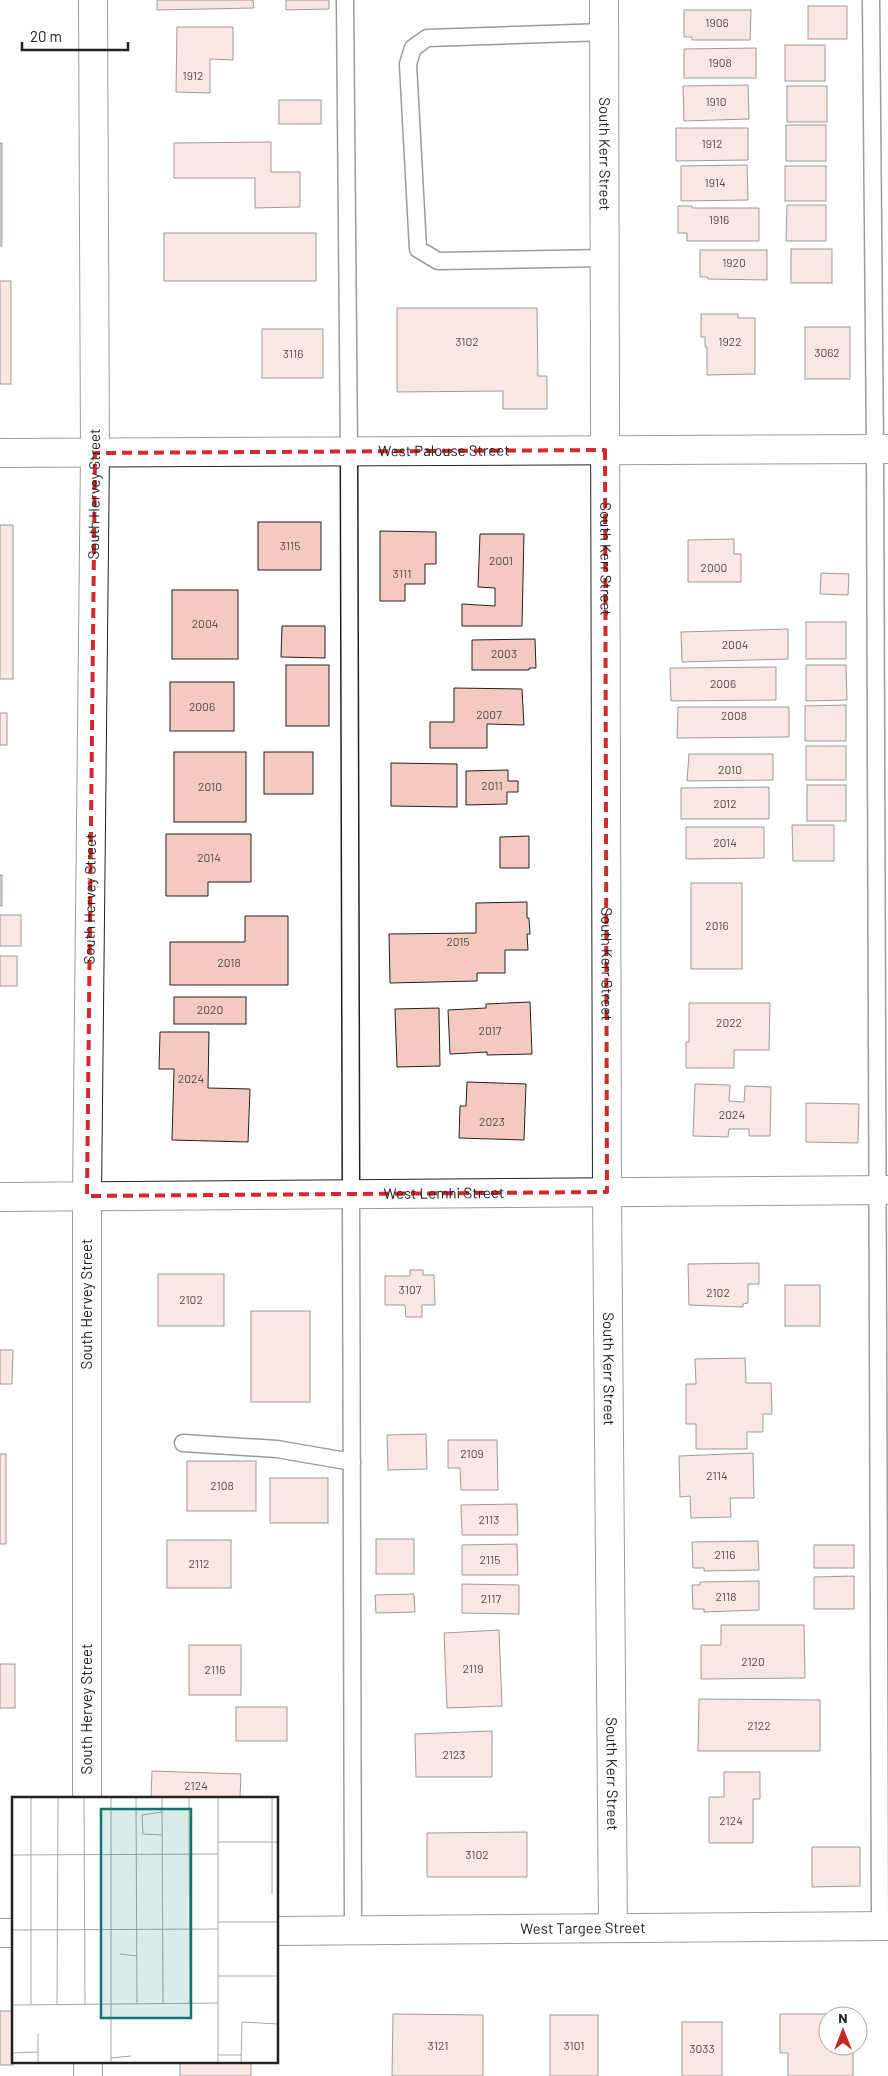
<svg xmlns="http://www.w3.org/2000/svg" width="888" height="2076" font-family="Barlow,sans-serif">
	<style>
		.building { fill: #f3c9c0; stroke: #222 }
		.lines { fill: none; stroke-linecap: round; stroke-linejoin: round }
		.service-casing { stroke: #222; stroke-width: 19 }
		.minor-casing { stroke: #222; stroke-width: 30 }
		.service { stroke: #fff; stroke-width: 16 }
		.minor { stroke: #fff; stroke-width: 28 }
		.marked { fill: none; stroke: #d62828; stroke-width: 4; stroke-dasharray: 10 6; stroke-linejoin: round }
		.labels { text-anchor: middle; stroke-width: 4; stroke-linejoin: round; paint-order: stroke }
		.number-label { font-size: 12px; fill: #564c4a }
		.street-label { font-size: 15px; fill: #222; stroke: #fff }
		.inset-road { fill: none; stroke: #a7a7a7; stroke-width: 1 }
		.view { fill: #0f766e; fill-opacity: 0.15; stroke: #0f766e; stroke-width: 2.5 }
		.inset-edge { fill: none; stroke: #222; stroke-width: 2.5 }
	</style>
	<rect width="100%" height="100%" fill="#fff"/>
	<g class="building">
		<polygon points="157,0 253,0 254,8 157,10"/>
		<polygon points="286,0 329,0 329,9 286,10"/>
		<rect x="808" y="6" width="39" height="33"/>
		<polygon points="684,10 751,10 750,40 692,40 692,37 684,37"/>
		<polygon points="177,27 233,27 233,60 210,59 210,93 176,92"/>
		<rect x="785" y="45" width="40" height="36"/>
		<polygon points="756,48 756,78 684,78 684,49"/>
		<polygon points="748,85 749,119 684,121 683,86"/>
		<rect x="787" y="86" width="40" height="36"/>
		<rect x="279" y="100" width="42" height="24"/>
		<rect x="786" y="125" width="40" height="36"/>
		<polygon points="676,128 748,128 748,160 676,161"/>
		<polygon points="271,142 271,172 300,172 300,207 255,208 255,178 174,178 174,143"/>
		<rect x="0" y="143" width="2" height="103"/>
		<polygon points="747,165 748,200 681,201 681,166"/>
		<rect x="785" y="166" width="41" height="35"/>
		<polygon points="787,205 826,205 826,241 786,241"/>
		<polygon points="678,206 692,206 692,208 759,208 759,241 687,241 687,233 678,233"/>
		<rect x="164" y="233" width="152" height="48"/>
		<rect x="791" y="249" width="41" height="34"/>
		<polygon points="700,250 767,250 767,280 708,279 708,277 700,277"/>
		<rect x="0" y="281" width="11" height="103"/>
		<polygon points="397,308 537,308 538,376 547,376 547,409 503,409 503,391 397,392"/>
		<polygon points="701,314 738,314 738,318 755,318 755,374 707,375 707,347 705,347 705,337 701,337"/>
		<rect x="805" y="327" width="45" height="52"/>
		<rect x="262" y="329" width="61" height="49"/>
		<rect x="258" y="522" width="63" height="48"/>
		<rect x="0" y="525" width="13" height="154"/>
		<polygon points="380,531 436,532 436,564 425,564 425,584 405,584 405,601 380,601"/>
		<polygon points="480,534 524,534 522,626 462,626 462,604 495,606 495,588 478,587"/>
		<polygon points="734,539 734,554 741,554 741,582 688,582 688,540"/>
		<polygon points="821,573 849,574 848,595 820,594"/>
		<rect x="172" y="590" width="66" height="69"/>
		<rect x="806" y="622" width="40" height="37"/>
		<polygon points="282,626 325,626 325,658 281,657"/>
		<polygon points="788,629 788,659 682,662 681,632"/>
		<polygon points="535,639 536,668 529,668 529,670 472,670 472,640"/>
		<rect x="286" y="665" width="43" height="61"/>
		<polygon points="806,665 846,665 847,700 806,701"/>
		<polygon points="776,667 776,700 671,701 670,668"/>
		<rect x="170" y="682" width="64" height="49"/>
		<polygon points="454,688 522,689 524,725 487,724 487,748 430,748 430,722 454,722"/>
		<polygon points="846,705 846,741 805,741 805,706"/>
		<polygon points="678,707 789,707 789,737 677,738"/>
		<rect x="0" y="713" width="7" height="32"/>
		<rect x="806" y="746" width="40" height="34"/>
		<rect x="174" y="752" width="72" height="70"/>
		<rect x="264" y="752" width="49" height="42"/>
		<polygon points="689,754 773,754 773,780 687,781"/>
		<polygon points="391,763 457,764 457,807 391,806"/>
		<polygon points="508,770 508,781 518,781 518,792 507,792 507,804 466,805 466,771"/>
		<rect x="807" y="785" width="39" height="36"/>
		<polygon points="769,787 769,819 681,819 681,788"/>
		<polygon points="792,825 834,825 834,861 793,861"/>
		<polygon points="686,827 764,827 764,858 686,859"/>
		<polygon points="166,834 251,834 251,882 208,882 208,896 166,896"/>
		<polygon points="529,836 529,868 500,868 500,837"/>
		<rect x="0" y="875" width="2" height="31"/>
		<rect x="691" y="883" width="51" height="86"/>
		<polygon points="527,902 527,918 529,918 530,934 527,934 528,950 505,950 505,973 477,973 477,981 390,983 389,934 476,933 476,903"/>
		<rect x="0" y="915" width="21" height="31"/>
		<polygon points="245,916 288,916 288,985 170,985 170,942 245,942"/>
		<rect x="0" y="956" width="17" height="30"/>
		<rect x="174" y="997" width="72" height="27"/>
		<polygon points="530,1002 532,1054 487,1055 487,1052 450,1054 448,1010 486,1008 486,1004"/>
		<polygon points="689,1003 770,1003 769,1050 734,1050 734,1068 686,1068 686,1042 689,1042"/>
		<polygon points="439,1008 440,1066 397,1067 395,1009"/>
		<polygon points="160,1032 209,1032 208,1088 250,1089 248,1142 172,1140 174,1069 159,1069"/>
		<polygon points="467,1082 526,1084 524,1140 459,1138 460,1106 466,1106"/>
		<polygon points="695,1084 730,1085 729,1101 744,1102 745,1086 771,1087 770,1136 749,1136 749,1129 729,1129 728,1137 693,1136"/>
		<polygon points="806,1103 859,1104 858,1143 806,1142"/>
		<polygon points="759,1263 759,1284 748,1284 748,1303 743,1304 743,1307 689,1305 688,1264"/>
		<polygon points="410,1270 423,1270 423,1275 434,1275 435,1305 422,1305 422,1317 406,1317 405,1305 385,1305 385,1276 410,1276"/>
		<rect x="158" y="1274" width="66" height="52"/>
		<rect x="785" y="1285" width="35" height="41"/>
		<rect x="251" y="1311" width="59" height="91"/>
		<polygon points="0,1350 13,1350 12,1384 0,1384"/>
		<polygon points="745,1358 746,1383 771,1383 772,1414 763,1414 763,1432 747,1432 747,1449 696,1449 696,1424 686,1424 686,1384 696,1384 695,1359"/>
		<polygon points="426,1434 427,1469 388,1470 387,1435"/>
		<polygon points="448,1440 497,1440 498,1490 461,1490 460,1468 448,1468"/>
		<polygon points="753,1453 754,1498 730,1498 731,1517 691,1518 690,1496 680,1497 679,1456"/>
		<rect x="0" y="1454" width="6" height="90"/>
		<rect x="187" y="1461" width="69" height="50"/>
		<rect x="270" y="1478" width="58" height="45"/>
		<polygon points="517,1504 518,1535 462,1535 461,1505"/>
		<rect x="376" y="1539" width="38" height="35"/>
		<rect x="167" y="1540" width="64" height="48"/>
		<polygon points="758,1541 759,1570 704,1571 704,1568 693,1568 692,1542"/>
		<polygon points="517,1544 518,1575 462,1575 462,1545"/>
		<rect x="814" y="1545" width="40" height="23"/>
		<polygon points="854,1576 854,1609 814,1609 814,1577"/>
		<polygon points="759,1581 759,1610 704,1612 704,1609 693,1609 692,1585 700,1585 700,1582"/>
		<polygon points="462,1584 519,1585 519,1614 462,1613"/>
		<polygon points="414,1594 415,1612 376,1613 375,1595"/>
		<polygon points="721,1625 804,1625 805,1678 701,1679 701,1645 721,1645"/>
		<polygon points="499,1630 502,1706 447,1708 444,1633"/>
		<rect x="189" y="1645" width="52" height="50"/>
		<rect x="0" y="1664" width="15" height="44"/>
		<polygon points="699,1699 820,1700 820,1751 698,1751"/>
		<rect x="236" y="1707" width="51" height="34"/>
		<polygon points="492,1731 492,1777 416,1777 415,1734"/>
		<polygon points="152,1771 241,1774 240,1798 151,1798"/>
		<polygon points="724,1772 760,1772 760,1799 753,1799 753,1843 709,1843 709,1797 724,1797"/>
		<polygon points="527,1832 527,1877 427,1877 427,1833"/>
		<polygon points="812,1847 860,1847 860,1886 812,1887"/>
		<rect x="0" y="2011" width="13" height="54"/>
		<polygon points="393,2014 483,2015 483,2076 392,2076"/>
		<polygon points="780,2014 853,2014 853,2016 828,2016 828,2046 853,2046 853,2076 788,2076 788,2053 780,2053"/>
		<rect x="550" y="2015" width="48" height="61"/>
		<rect x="682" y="2022" width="40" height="54"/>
		<rect x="180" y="2062" width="71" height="14"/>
	</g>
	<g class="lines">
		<defs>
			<g id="service">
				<polyline points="345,0 349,452 353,1930"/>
				<polyline points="871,0 875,449 880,1926"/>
				<polyline points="605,32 427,38 413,48 408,64 418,249 438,261 605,258"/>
				<polyline points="183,1443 277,1449 352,1462"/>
			</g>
			<g id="minor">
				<path id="s1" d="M 604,0 L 607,1192 L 613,1928"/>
				<path id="s2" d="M 0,453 L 888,449"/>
				<path id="s3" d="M 0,1197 L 888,1190"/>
				<path id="s4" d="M 87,1798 L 87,1196 L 95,453 L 93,0"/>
				<path id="s5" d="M 278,1931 L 888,1926"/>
				<polyline points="0,1933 14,1933"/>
				<polyline points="88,2062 88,2076"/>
			</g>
		</defs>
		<use href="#service" class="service-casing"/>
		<use href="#minor" class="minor-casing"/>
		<use href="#service" class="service"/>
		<use href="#minor" class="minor"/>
	</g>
	<path d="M0 0H888V2076H0ZM 605,450 L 607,1192 L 87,1196 L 95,453 Z" fill="#fff" fill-opacity=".55" fill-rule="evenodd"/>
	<path class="marked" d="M 605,450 L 607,1192 L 87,1196 L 95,453 Z"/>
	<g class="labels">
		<g class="number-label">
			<text x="717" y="27">1906</text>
			<text x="720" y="67">1908</text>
			<text x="193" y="80">1912</text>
			<text x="716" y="106">1910</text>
			<text x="712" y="148">1912</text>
			<text x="715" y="187">1914</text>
			<text x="719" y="224">1916</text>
			<text x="734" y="267">1920</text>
			<text x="467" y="346">3102</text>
			<text x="730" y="346">1922</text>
			<text x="827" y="357">3062</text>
			<text x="293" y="358">3116</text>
			<text x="290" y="550">3115</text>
			<text x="501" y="565">2001</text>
			<text x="714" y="572">2000</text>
			<text x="402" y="578">3111</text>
			<text x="205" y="628">2004</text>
			<text x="735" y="649">2004</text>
			<text x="504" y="658">2003</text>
			<text x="723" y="688">2006</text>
			<text x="202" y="711">2006</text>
			<text x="489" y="719">2007</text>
			<text x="734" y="720">2008</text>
			<text x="730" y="774">2010</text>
			<text x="492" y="790">2011</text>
			<text x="210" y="791">2010</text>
			<text x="725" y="808">2012</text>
			<text x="725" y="847">2014</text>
			<text x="209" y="862">2014</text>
			<text x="717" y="930">2016</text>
			<text x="458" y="946">2015</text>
			<text x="229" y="967">2018</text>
			<text x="210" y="1014">2020</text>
			<text x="729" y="1027">2022</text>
			<text x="490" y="1035">2017</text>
			<text x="191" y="1083">2024</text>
			<text x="732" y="1119">2024</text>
			<text x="492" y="1126">2023</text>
			<text x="410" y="1294">3107</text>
			<text x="718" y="1297">2102</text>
			<text x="191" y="1304">2102</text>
			<text x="472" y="1458">2109</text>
			<text x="717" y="1480">2114</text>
			<text x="222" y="1490">2108</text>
			<text x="489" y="1524">2113</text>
			<text x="725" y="1559">2116</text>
			<text x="490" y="1564">2115</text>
			<text x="199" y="1568">2112</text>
			<text x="726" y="1601">2118</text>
			<text x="491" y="1603">2117</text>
			<text x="753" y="1666">2120</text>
			<text x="473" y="1673">2119</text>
			<text x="215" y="1674">2116</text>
			<text x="759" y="1730">2122</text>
			<text x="454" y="1759">2123</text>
			<text x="196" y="1790">2124</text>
			<text x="731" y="1825">2124</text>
			<text x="477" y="1859">3102</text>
			<text x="438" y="2050">3121</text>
			<text x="574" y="2050">3101</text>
			<text x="702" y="2053">3033</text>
		</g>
		<g class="street-label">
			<text dy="5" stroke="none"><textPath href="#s1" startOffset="154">South Kerr Street</textPath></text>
			<text dy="5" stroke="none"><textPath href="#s2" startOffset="444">West Palouse Street</textPath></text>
			<text dy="5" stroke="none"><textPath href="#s4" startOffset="1304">South Hervey Street</textPath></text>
			<text dy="5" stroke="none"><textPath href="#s1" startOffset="559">South Kerr Street</textPath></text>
			<text dy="5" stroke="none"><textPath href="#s4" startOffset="899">South Hervey Street</textPath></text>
			<text dy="5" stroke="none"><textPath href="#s1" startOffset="964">South Kerr Street</textPath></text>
			<text dy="5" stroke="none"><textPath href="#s3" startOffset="444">West Lemhi Street</textPath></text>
			<text transform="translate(87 1304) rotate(-90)" y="5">South Hervey Street</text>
			<text dy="5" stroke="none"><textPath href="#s1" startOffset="1369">South Kerr Street</textPath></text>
			<text transform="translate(87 1709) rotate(-90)" y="5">South Hervey Street</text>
			<text dy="5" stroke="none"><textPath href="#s1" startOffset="1774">South Kerr Street</textPath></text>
			<text dy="5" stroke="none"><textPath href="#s5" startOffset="305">West Targee Street</textPath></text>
		</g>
	</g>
	<g transform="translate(12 1797)">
		<rect width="266" height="266" fill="#fff"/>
		<path class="inset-road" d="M 19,0 L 19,207M 72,0 L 73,207M 99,0 L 99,266M 124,0 L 125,207M 150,0 L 151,206M 177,0 L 178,206M 206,0 L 206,266M 260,0 L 260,97M 150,15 L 130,18 L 131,37 L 150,38M 206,45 L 267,45M 0,58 L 206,57M 206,125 L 267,125M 0,133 L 206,132M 108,157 L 125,159M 206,179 L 267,179M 45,207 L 46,0M 0,208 L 206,206M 26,237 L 26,266M 0,256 L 26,255M 206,258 L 229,258M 99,261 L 119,259M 229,266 L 230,225 L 267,227"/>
		<path class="view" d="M 89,12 L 179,12 L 179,221 L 89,221 Z"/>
		<rect width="266" height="266" class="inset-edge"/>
	</g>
	<g transform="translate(843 2031)"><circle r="24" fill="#ffffff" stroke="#a7a7a7"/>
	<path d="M0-4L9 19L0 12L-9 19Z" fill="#c62828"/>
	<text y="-8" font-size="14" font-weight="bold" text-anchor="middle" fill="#222222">N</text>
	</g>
	<path d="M22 42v8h106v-8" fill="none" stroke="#222222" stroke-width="2.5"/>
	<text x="30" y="42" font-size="15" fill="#222222" stroke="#ffffff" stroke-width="4" paint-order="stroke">20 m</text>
</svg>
